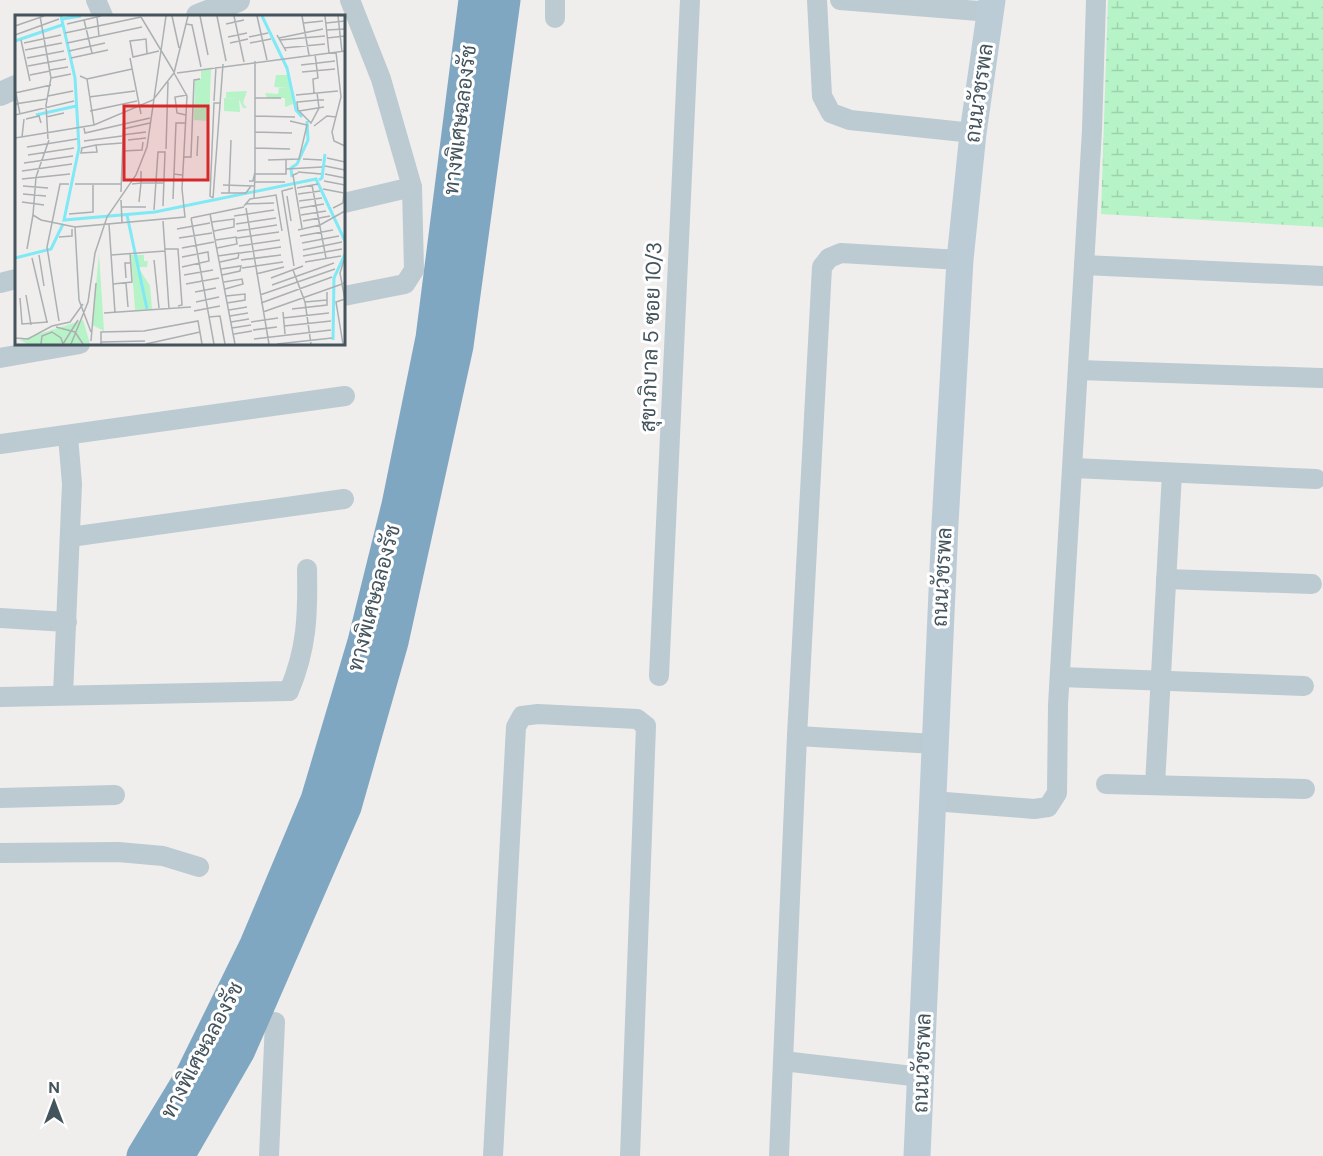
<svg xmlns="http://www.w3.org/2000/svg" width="1323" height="1156" font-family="'DM Sans',Sarabun,sans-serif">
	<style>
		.wetland { fill: url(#wetland-marsh) }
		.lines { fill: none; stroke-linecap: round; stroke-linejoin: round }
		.minor { stroke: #bccad1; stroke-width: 20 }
		.tertiary { stroke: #bccad1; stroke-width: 24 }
		.secondary { stroke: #bcccd7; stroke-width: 27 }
		.motorway { stroke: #80a7c2; stroke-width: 33 }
		.labels { text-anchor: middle; stroke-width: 6; stroke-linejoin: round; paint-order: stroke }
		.street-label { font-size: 21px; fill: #44545d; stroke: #fff }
		.inset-river { fill: none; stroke: #7fe9f5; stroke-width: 3 }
		.inset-road { fill: none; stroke: #abb0b3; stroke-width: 1.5 }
		.view { fill: #d62828; fill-opacity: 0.15; stroke: #d62828; stroke-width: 3 }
		.inset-edge { fill: none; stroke: #44545d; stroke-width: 3 }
	</style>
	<defs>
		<pattern id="wetland-marsh" width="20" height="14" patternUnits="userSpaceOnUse" patternTransform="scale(1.5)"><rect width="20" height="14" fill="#b6f3c7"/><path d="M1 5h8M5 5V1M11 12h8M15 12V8" fill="none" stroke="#9ed2ad"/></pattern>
	</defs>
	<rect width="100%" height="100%" fill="#f0eded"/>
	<polygon class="wetland" points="1108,0 1323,0 1323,227 1101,214"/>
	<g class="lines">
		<g class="minor">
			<polyline points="96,0 103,16"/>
			<polyline points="817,0 822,96 831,113 850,120 973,133"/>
			<polyline points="840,0 991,12"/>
			<polyline points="555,18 555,0"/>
			<polyline points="344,203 412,187"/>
			<polyline points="1084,265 1323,276"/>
			<polyline points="0,283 16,279"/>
			<polyline points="344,296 405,284 414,270 412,187 381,79 350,0"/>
			<polyline points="0,358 80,344"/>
			<polyline points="1078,370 1321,378"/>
			<polyline points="0,444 345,396"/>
			<polyline points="1073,468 1316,479"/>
			<polyline points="70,537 344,499"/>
			<polyline points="1166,579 1312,584"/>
			<polyline points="0,618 67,622"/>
			<polyline points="659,676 690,0"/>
			<polyline points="1060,677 1304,686"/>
			<polyline points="63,695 72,484 68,436"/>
			<path d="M 0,697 L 289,691 C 307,649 308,614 307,569"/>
			<polyline points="797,736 935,744"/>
			<polyline points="1106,784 1305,789"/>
			<polyline points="1155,785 1172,473"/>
			<polyline points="0,798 115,795"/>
			<polyline points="933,801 1034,809 1048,807 1057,793 1058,705 1092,130 1096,0"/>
			<polyline points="0,853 118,852 163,856 199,867"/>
			<polyline points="783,1061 797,736 822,267 829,258 841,253 960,260"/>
			<polyline points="269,1156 275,1022"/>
			<polyline points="493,1156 516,727 522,716 538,714 637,719 646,726 630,1156"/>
			<polyline points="779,1156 783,1061 921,1077"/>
		</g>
		<g class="tertiary">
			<polyline points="198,16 238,0"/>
			<polyline points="0,94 16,87"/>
		</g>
		<polyline class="secondary" points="917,1156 945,524 960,260 973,133 992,0"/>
		<g class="motorway">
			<polyline points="143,1156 191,1077 256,945 317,800 364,642 398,505 432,338 475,0"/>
			<polyline points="178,1156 239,1050 345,807 392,642 457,346 504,0"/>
		</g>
	</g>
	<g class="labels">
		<g class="street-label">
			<text transform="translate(979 93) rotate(-82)" y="7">ถนนวัชรพล</text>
			<text transform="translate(460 120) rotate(-83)" y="7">ทางพิเศษฉลองรัช</text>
			<text transform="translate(651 337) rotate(-88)" y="7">สุขาภิบาล 5 ซอย 10/3</text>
			<text transform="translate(942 577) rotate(-87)" y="7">ถนนวัชรพล</text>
			<text transform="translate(374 598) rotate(-75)" y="7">ทางพิเศษฉลองรัช</text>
			<text transform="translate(202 1050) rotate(-62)" y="7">ทางพิเศษฉลองรัช</text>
			<text transform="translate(922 1063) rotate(-88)" y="7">ถนนวัชรพล</text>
		</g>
	</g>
	<g transform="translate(15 15)">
		<rect width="330" height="330" fill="#f0eded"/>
		<path d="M 209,83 L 224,84 L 225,97 L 209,96 ZM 84,239 L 89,316 L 77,310 Z" fill="#b6f3c7"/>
		<path d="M 196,54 L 194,106 L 179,105 L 180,64 L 186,64 L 186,56 ZM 261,60 L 273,60 L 278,89 L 270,92 L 270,83 L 252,83 L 250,78 L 263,79 L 264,73 L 273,73 L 259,72 ZM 232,76 L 228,88 L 232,93 L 228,93 L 224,84 L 211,83 L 211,77 Z" fill="#b6f3c7"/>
		<path d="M 116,240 L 120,240 L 122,250 L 122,240 L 129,240 L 129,246 L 133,246 L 132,252 L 123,252 L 135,271 L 137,294 L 120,295 ZM 68,305 L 75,329 L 12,329 L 5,325 Z" fill="#b6f3c7"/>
		<path class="inset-river" d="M 46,1 L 60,63 L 64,133 L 49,205 L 140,197 L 301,164 L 330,226M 247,1 L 272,53 L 281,95 L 287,102M 47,4 L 66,1M 0,26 L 47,10M 21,100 L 61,91M 277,162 L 276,153 L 282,149 L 293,125 L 292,106M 304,165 L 307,163 L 310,139M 112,200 L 132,294M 0,243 L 36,234 L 48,209M 318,325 L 319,263 L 330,239"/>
		<path class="inset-road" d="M 25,1 L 36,63 L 31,90 L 33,124M 157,1 L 164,33M 185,1 L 193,40M 202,1 L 211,46M 219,1 L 229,47M 242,1 L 252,45M 287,1 L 294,40M 310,1 L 314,38M 323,1 L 327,37M 82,2 L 84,21M 126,2 L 159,57M 69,5 L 77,38M 289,8 L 308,6M 311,8 L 330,6M 52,9 L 86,1M 171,9 L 177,10 L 186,52M 211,9 L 229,5M 0,11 L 29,1M 312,15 L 330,14M 50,18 L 126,2M 0,20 L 44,4M 262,20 L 271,36M 213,22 L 232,18M 234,22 L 253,18M 264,23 L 308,14M 312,23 L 330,21M 6,25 L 15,66M 265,25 L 310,21M 9,28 L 46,20M 52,28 L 127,12M 215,28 L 233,24M 235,28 L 256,24M 269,33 L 310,29M 10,35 L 47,28M 54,36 L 90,28M 321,37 L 326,82 L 317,117 L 319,126 L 330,131M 132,39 L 131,24 L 115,26 L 118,42 L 144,36M 12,43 L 49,36M 56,43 L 93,35M 115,43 L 126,99M 286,50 L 320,46M 13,51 L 51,44M 35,55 L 53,52M 287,57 L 320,54M 162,58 L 330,36M 15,60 L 35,56M 65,61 L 72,64 L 79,110M 36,63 L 56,59M 72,64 L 117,54M 0,74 L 5,99M 0,78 L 36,70M 299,78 L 298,64 L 303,63 L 300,39M 302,78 L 303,85 L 304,93 L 296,108 L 283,95 L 282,88 L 282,87 L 283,87 L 303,85 L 309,85M 281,80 L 323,76M 33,81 L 58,76M 74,82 L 120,76M 240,83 L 266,83M 199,86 L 201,52M 0,89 L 32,84M 75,96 L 122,86M 284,96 L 309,92M 0,100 L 59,86M 171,100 L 162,98 L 160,82 L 172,80M 240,101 L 280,102M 31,102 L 49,98M 11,104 L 24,101 L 26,108M 299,111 L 312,101 L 321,102M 69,113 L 70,118 L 135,103M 108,114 L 135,108M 240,117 L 277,118M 107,120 L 131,117M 7,122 L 9,104M 0,123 L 79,110 L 138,85 L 159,58M 34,125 L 21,162 L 18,200 L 26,205 L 60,212M 113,125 L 131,123M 69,126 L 107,121M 81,130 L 82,137 L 66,138 L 67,133 L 81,130 L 107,128M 12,132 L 62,124M 240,133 L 275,134M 151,134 L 153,67M 108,136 L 127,135 L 128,127M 13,140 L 59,133M 182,141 L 183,121M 168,142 L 176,142 L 179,65 L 185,64M 312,143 L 330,147M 288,144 L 307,145M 253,145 L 284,144 L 292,110 L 275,106M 9,148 L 58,141M 310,151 L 330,155M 271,154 L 307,152M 7,156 L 57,149M 126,156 L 126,168 L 149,168M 283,157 L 306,159M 283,158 L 278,160 L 287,213M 159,159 L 161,108 L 170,108M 310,159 L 330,163M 7,164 L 55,159M 234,166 L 238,166 L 240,157 L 240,46M 309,166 L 330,170M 239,167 L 270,167M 60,169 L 107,169M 117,169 L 126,168 L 124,187M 208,170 L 239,171M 297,170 L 311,243M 8,171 L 33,173M 278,173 L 267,176 L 279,251M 282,173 L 303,169M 308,174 L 329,178M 106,177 L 109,97M 206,178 L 231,178 L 236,171M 214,178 L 216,125M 8,179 L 31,181M 283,179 L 305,176M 272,181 L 276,206M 198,183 L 208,49M 198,183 L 195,181 L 199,88 L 206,88M 239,183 L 240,159 L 271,159 L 271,145M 158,184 L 159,159 L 167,160M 106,185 L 107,207M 284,186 L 307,183M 7,187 L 29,190M 230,189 L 259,188M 229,191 L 235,184 L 261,180 L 267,216M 106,192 L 131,192M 231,193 L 254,329M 285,193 L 309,189M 318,193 L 328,188 L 330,167M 139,195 L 143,137 L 150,137 L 148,191M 54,199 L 78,197 L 78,170M 195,199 L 220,329M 286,200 L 311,196M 219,201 L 259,195M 176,203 L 199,329M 176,203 L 229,192M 148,206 L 154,294M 288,206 L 315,201M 197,207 L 219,204 L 219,212 L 199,216M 94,209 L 100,298M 221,209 L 261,203M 162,214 L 195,208M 283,215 L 305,210 L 330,196M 222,216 L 262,210M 285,221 L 318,215M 44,222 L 57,221 L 57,214M 164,223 L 197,218M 222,223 L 264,217M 201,225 L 221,222 L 222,229 L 202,233M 287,228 L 324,221M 224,231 L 265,225M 167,233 L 199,227M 12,234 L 18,200M 150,234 L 163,234 L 167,290 L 163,291M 288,235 L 327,227M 225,238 L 266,232M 24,240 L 29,271M 96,240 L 150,236M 203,241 L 224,238 L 223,243 L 205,247M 288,241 L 327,234M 17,243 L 32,307M 139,245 L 144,293M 226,245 L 266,240M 329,245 L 325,258 L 330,285M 290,247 L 326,241M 167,252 L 194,246 L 193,237 L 167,242M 227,253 L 268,247M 206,254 L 226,251 L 225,256 L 207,260M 278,255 L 290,287 L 296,329M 241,259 L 269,252M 169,260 L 198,255M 111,263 L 110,248 L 116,248M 256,263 L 288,251M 209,267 L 227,264 L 228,269 L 210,274M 111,268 L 113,292M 98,269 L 117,267 L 115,238M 171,269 L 204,263M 257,270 L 319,248M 0,275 L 0,303M 180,277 L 201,273M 11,280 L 16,310M 245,280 L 320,254M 211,281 L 230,279 L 230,285 L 212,288M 5,283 L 7,309 L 33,307M 181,287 L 204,282M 290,287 L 312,285M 246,288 L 317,262M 277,294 L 312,290 L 312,277M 214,295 L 232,292M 179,296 L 205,291M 248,297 L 330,268M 268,297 L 270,319M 89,298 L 176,292M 215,301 L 233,298M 194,302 L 205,301 L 210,329M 268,303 L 314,298M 44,306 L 32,232 L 45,169 L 54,169M 216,307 L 234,304M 236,307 L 263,303M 269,311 L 316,306M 41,312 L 60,317 L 68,329M 217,313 L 236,310M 238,315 L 262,312M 76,317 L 64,285 L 60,212 L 170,202 L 167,174 L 172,81 L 159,58 L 173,1M 219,319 L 237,316M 0,323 L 13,324 L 37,311 L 55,307 L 68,289M 239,324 L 316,315M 76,326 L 81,268M 86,327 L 130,326M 26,329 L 27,321 L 37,317 L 46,323 L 48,329M 48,329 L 63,305M 56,329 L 73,287 L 80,238 L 92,202 L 121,160 L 132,132 L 151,1M 86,329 L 86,317 L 129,316 L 183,306 L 187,329M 131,329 L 185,317M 262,329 L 317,323M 328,329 L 321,287 L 330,284"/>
		<path class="view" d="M 109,91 L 193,91 L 193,165 L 109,165 Z"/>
		<rect width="330" height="330" class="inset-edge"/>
	</g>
	<g transform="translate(54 1102)" stroke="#ffffff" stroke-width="4.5" paint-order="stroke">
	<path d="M0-4.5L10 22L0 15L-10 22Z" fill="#44545d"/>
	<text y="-9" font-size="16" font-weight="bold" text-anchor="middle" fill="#44545d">N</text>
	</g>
</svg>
